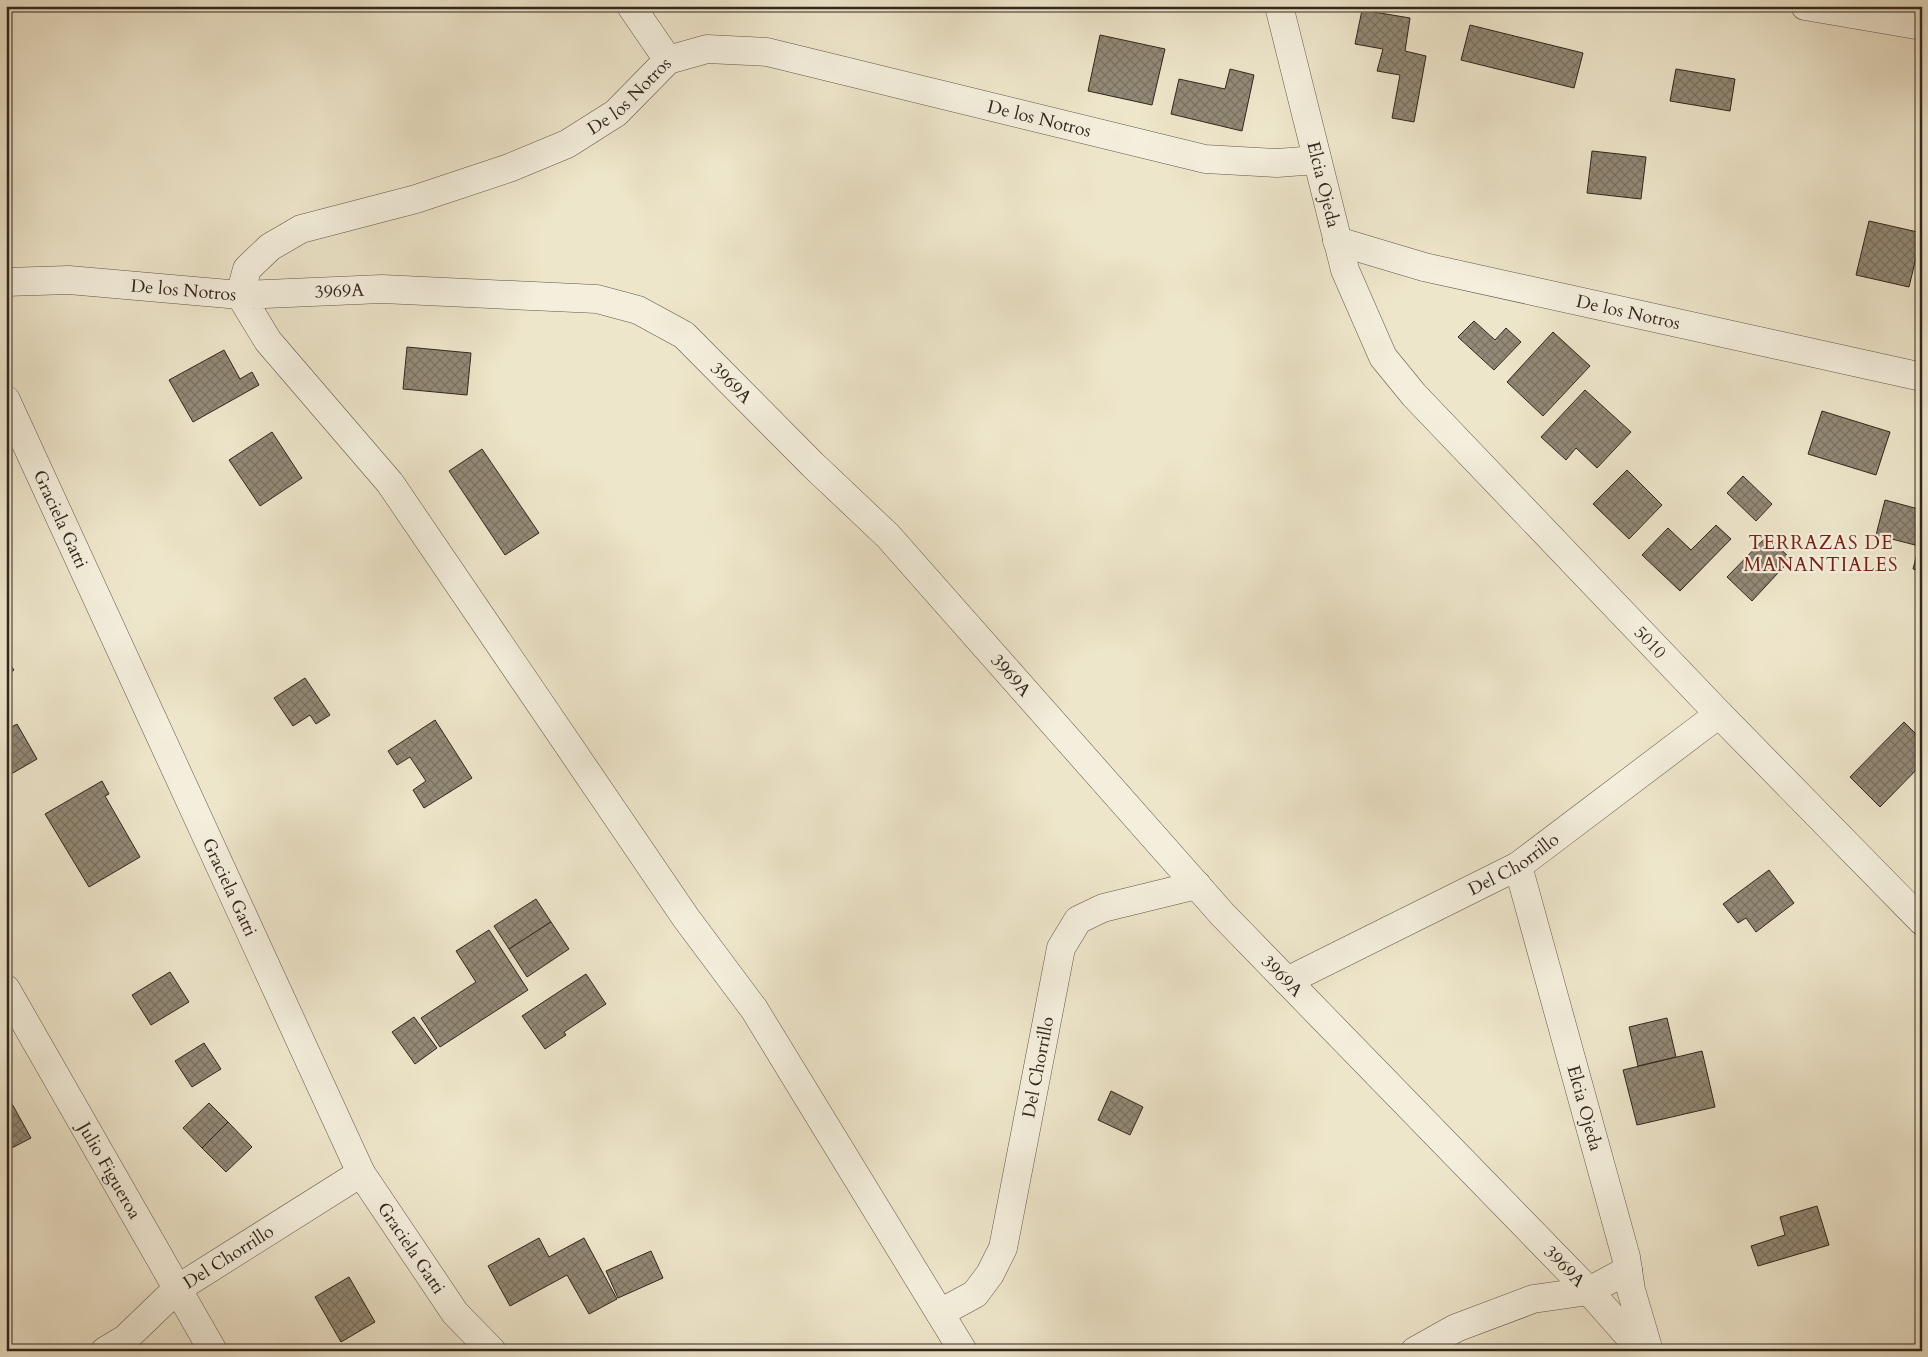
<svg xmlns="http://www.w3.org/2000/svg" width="1928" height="1357" font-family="Cardo,serif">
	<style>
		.building { fill: url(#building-cross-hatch); stroke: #31261d }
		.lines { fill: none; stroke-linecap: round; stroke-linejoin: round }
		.street-casing { stroke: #605648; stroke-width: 29 }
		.street { stroke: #f4efdd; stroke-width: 28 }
		.labels { text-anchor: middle; stroke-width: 4.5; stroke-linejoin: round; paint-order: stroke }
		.street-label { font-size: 18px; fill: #31261d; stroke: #f4efdd }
		.neighbourhood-label { font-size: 19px; letter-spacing: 1px; fill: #7a1f14; stroke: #f4efdd }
	</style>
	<defs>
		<pattern id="building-cross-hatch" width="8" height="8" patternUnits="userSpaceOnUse" patternTransform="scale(1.25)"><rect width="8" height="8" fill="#938a77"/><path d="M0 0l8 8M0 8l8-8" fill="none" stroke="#797161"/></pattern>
	</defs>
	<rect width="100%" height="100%" fill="#eee6cb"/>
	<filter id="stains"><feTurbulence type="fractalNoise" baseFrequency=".004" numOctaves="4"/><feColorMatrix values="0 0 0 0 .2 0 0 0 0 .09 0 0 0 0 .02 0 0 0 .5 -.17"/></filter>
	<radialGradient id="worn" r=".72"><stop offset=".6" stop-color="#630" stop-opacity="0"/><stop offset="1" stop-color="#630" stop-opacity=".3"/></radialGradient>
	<g class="building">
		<polygon points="1362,10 1410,18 1405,51 1426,56 1414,122 1392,118 1400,75 1377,71 1383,49 1355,44"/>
		<polygon points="1470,25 1583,53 1574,88 1461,60"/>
		<polygon points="1100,35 1165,49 1152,105 1088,91"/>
		<polygon points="1230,69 1254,75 1242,131 1171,114 1179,79 1225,89"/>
		<polygon points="1676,69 1735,79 1730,111 1670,101"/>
		<polygon points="1592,151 1646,157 1641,199 1587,193"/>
		<polygon points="1869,221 1922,233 1909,287 1856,275"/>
		<polygon points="1474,321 1495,340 1506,328 1521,342 1494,370 1458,337"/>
		<polygon points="1553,332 1590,366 1543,416 1507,382"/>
		<polygon points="407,347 471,353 467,395 403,389"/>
		<polygon points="224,350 240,379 252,372 259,385 193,422 169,380"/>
		<polygon points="1585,390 1631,432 1597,468 1576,448 1566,460 1541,437"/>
		<polygon points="1822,411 1890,432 1876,475 1808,454"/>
		<polygon points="272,432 302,478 260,506 229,460"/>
		<polygon points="482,449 539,533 505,555 449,471"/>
		<polygon points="1627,470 1662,505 1629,539 1593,504"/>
		<polygon points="1743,476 1772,504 1756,521 1727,493"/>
		<polygon points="1885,500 1922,510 1922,571 1913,569 1919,546 1876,535"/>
		<polygon points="1716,525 1731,539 1680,591 1642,555 1668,528 1691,550"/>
		<polygon points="1767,536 1791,559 1752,601 1727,577"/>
		<polygon points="6,659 14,670 6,676"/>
		<polygon points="305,678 330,715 316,724 310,715 293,726 274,698"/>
		<polygon points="435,720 472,778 424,808 413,790 426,781 410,757 397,765 388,751"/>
		<polygon points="1904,722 1922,740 1922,764 1880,807 1850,777"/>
		<polygon points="17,724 37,759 6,777 6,730"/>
		<polygon points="102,781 109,794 105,796 140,857 89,887 45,814"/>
		<polygon points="1769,870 1794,903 1756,932 1746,918 1738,923 1723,904"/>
		<polygon points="536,899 551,922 509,949 494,926"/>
		<polygon points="551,922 569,949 527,977 509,949"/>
		<polygon points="489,930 528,990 440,1047 421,1018 476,982 456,951"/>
		<polygon points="170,972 189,1002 151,1025 132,995"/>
		<polygon points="586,974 606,1004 564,1032 566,1035 545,1049 522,1016"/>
		<polygon points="414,1017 437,1048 415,1064 392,1032"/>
		<polygon points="1667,1018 1676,1057 1638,1066 1629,1027"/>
		<polygon points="204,1043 221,1069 192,1087 175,1061"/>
		<polygon points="1702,1051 1715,1107 1637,1125 1623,1070"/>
		<polygon points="1111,1091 1143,1107 1130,1135 1098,1120"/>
		<polygon points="6,1093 31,1138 6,1151"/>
		<polygon points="209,1103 228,1122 202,1148 183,1128"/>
		<polygon points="228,1122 252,1147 226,1172 202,1148"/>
		<polygon points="1817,1206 1829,1245 1758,1266 1751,1246 1785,1235 1780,1217"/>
		<polygon points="539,1238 549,1257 584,1238 617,1299 589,1314 567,1275 510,1306 488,1266"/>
		<polygon points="651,1251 663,1278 618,1298 606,1271"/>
		<polygon points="349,1277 375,1322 341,1342 315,1297"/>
	</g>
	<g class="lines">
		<defs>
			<g id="street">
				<polyline points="631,6 668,60"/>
				<path id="s1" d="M 1279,6 L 1345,270 L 1383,357 L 1414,395 L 1719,714 L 1922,921"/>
				<polyline points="1805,6 1922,26"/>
				<path id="s2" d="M 1337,241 L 1424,267 L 1922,377"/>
				<path id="s3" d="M 6,282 L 69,280 L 240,295 L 247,269 L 270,247 L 301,229 L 416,199 L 509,168 L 567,144 L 616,113 L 668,60 L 707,49 L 767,52 L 1205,159 L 1277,163 L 1317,160"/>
				<path id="s4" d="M 6,400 L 361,1173 L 455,1313 L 492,1351"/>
				<path id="s5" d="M 1518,866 L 1626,1257 L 1631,1290 L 1649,1351"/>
				<path id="s6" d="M 1287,981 L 1518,866 L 1719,714"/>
				<path id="s7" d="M 6,989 L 213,1351"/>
				<path id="s8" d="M 940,1313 L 975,1294 L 990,1274 L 1003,1248 L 1061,948 L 1078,920 L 1103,908 L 1197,885"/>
				<path id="s9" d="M 105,1351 L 125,1339 L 177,1289 L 361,1173"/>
				<path id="s10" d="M 963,1351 L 754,1009 L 686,918 L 390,483 L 268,341 L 240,295 L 382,289 L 597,299 L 638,310 L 684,335 L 813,465 L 888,536 L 1223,915 L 1589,1291 L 1642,1351"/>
				<polyline points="1415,1351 1456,1328 1533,1299 1589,1291 1628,1270"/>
			</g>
		</defs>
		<use href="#street" class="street-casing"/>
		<use href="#street" class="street"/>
	</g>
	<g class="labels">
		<g class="street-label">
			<text dy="6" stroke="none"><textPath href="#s3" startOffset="688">De los Notros</textPath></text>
			<text dy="6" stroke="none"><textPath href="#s3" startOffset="1122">De los Notros</textPath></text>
			<text dy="6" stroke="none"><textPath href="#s1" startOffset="184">Elcia Ojeda</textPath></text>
			<text dy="6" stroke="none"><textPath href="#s3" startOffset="178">De los Notros</textPath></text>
			<text dy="6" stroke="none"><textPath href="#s10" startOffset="1381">3969A</textPath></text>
			<text dy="6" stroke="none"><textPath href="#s2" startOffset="300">De los Notros</textPath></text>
			<text dy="6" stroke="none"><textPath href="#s10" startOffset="1801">3969A</textPath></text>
			<text dy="6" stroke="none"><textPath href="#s4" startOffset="131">Graciela Gatti</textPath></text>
			<text dy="6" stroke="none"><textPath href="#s1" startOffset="758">5010</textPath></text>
			<text dy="6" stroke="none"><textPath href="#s10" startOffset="2206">3969A</textPath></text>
			<text dy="6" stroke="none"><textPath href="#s6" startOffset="255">Del Chorrillo</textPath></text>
			<text dy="6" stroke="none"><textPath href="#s4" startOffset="536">Graciela Gatti</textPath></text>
			<text dy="6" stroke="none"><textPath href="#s10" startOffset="2611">3969A</textPath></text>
			<text dy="6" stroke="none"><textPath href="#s8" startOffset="278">Del Chorrillo</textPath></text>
			<text dy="6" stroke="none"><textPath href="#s5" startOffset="251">Elcia Ojeda</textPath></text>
			<text dy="6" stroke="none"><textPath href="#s7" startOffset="209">Julio Figueroa</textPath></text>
			<text dy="6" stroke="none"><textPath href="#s4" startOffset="941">Graciela Gatti</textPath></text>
			<text dy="6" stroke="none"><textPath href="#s9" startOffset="156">Del Chorrillo</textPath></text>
			<text dy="6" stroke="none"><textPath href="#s10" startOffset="3016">3969A</textPath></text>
		</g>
		<g class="neighbourhood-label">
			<text x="1821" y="549">TERRAZAS DE<tspan x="1821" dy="22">MANANTIALES</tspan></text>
		</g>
	</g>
	<rect width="1928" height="1357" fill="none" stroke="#eee6cb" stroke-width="25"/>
	<rect x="8" y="8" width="1913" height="1342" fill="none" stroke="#31261d" stroke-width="2.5"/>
	<rect x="12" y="12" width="1903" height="1332" fill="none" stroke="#31261d"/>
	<rect width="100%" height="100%" filter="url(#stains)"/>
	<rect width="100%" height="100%" fill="url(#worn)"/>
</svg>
